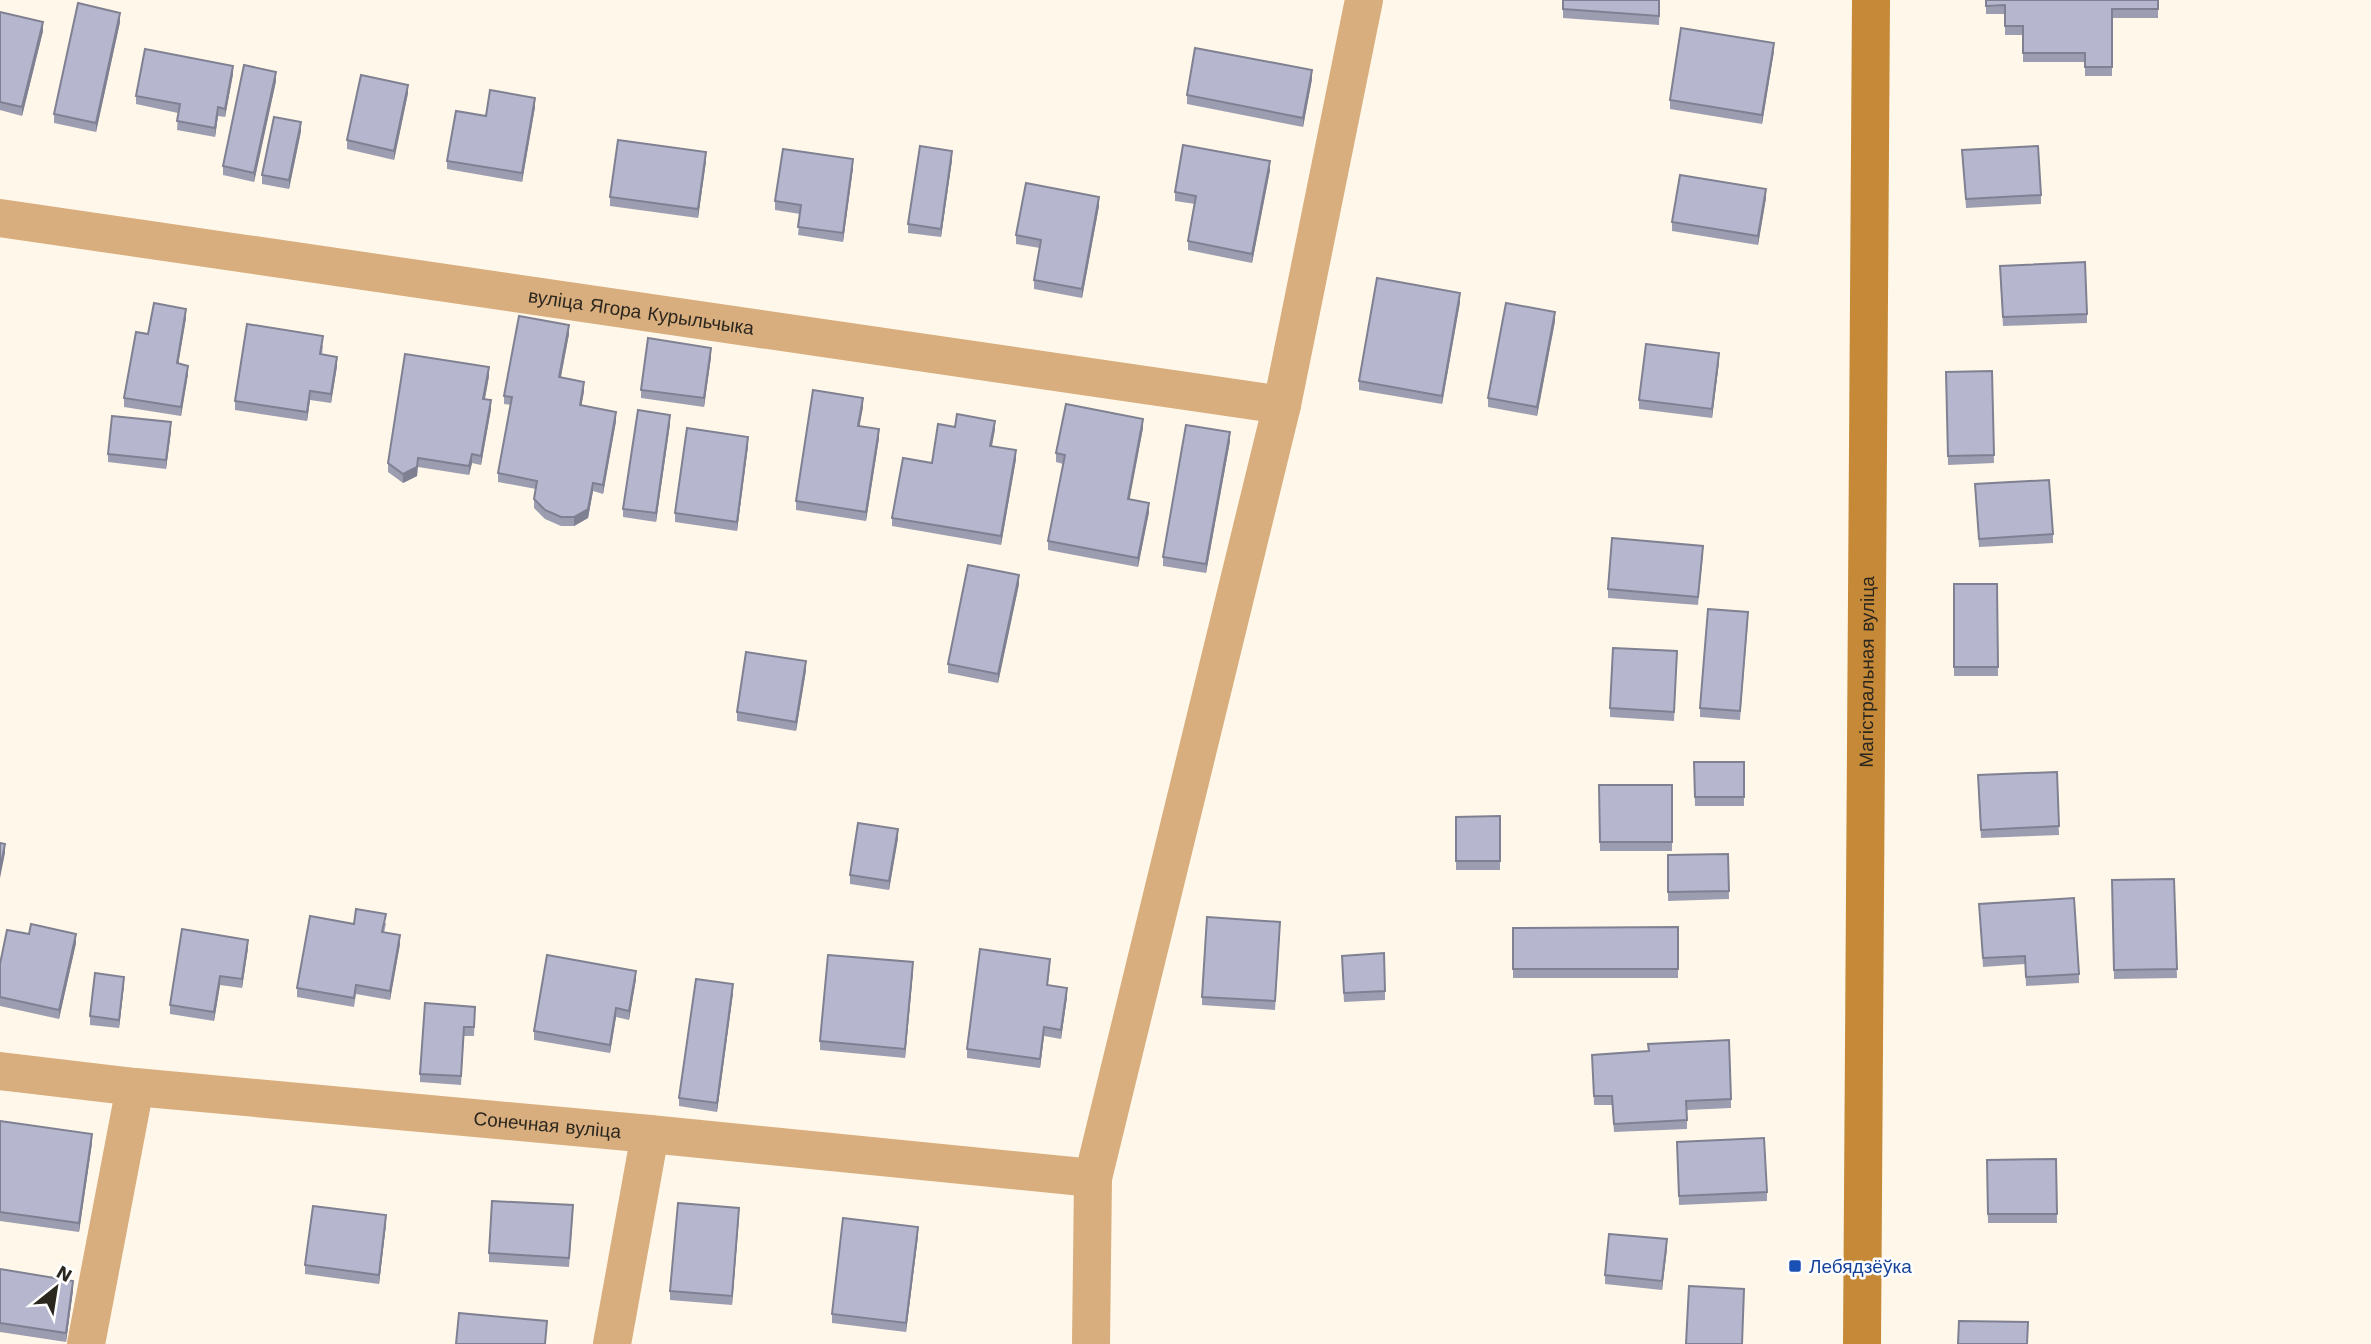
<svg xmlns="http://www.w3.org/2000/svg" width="2371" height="1344" font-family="'Work Sans',sans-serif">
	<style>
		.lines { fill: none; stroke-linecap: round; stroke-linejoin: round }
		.street { stroke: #d8ae7e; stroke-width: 38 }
		.secondary { stroke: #c58938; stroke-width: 38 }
		.wall { fill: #9d9db2 }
		.shaded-wall { fill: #7f8091 }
		.building { fill: #b6b7cf; stroke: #7f8091; stroke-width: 2 }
		.transit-dot { fill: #1a4fb4; stroke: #fff; stroke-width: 2.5 }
		.labels { text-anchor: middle; stroke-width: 5; stroke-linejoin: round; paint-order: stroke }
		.street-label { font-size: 19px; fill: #2c271e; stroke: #fff }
		.transit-label { font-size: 19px; fill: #164399; stroke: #fff; text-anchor: start }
	</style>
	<rect width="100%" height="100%" fill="#fff7e9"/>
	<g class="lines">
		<g class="street">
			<path id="s1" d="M 0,218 L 1282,405"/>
			<path id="s2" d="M 0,1071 L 135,1087 L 650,1134 L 1093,1178"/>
			<polyline points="86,1344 135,1087"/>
			<polyline points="612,1344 650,1134"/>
			<polyline points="1091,1344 1093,1178 1282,405 1364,0"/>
		</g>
		<path class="secondary" id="s3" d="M 1862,1344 L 1871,0"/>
	</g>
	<g class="wall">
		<polygon points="1563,0 1660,0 1659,25 1563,18"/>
		<polygon points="1986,0 2158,0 2158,18 2112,18 2112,76 2085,76 2085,62 2023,62 2023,35 2005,35 2005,14 1986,14"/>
		<polygon points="0,12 43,31 22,116 0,110"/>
		<polygon points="120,22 96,132 54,123 54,114"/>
		<polygon points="1774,51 1762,124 1670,109 1670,100"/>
		<polygon points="233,74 225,117 218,116 215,137 177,130 178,113 136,104 136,96"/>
		<polygon points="1312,79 1303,127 1187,104 1187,95"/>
		<polygon points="276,81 254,182 223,175 223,166"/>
		<polygon points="408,93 394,160 347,149 347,140"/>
		<polygon points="535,107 522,182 447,169 447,161 486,116"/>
		<polygon points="301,131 289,189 262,184 262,175"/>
		<polygon points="1962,150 2041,195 2041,204 1966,208"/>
		<polygon points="952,160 941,237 908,233 908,224"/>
		<polygon points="706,161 698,218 610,206 610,197"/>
		<polygon points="853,168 843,242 798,235 800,214 775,210 775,201"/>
		<polygon points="1270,170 1252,263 1188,250 1188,241 1195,204 1175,201 1175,192"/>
		<polygon points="1766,198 1758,245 1672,231 1672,222"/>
		<polygon points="1099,206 1082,298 1034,289 1034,280 1040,248 1016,244 1016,235"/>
		<polygon points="2000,275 2087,314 2087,323 2003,326"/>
		<polygon points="1460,302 1442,404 1359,390 1359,381"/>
		<polygon points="186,318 178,364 188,374 181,416 124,407 124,398 148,334"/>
		<polygon points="1555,321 1537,416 1488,407 1488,398"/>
		<polygon points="569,334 561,377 584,391 581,406 616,421 603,494 593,491 588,518 574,526 561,526 545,519 534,508 534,499 536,489 498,482 498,473 511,405 504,404 504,396"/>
		<polygon points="323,345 322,355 337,366 331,403 310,400 307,421 235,410 235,401"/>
		<polygon points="711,357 704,407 641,398 641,390"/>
		<polygon points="1719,362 1712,418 1639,409 1639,400"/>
		<polygon points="1992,371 1994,463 1948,465 1946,372"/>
		<polygon points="489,376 485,399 491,409 481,465 472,463 469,475 418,467 417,476 403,483 388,472 388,463"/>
		<polygon points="863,407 859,426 879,438 866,521 796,510 796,501"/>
		<polygon points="670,424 656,522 623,517 623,509"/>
		<polygon points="955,427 995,429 992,446 1016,459 1001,545 892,526 892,518 932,463"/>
		<polygon points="1143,428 1129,499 1149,512 1138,567 1048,550 1048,541 1063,464 1056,462 1056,453"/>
		<polygon points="171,431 166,469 108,462 108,454"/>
		<polygon points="1230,441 1206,573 1163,566 1163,557"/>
		<polygon points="748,446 737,531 675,522 675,513"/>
		<polygon points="1975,484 2053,534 2053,543 1979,547"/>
		<polygon points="1703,555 1698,605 1608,598 1608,589"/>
		<polygon points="1019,584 998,683 948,673 948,664"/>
		<polygon points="1954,584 1997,584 1998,676 1954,676"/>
		<polygon points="1748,621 1740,720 1700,717 1700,708"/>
		<polygon points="1677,651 1674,721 1610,717 1610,708"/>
		<polygon points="806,670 796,731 737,721 737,712"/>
		<polygon points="1694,762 1744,762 1744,806 1695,806"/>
		<polygon points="2057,772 2059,835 1981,838 1978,784"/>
		<polygon points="1599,785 1672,785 1672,851 1600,851"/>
		<polygon points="1500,816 1500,870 1456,870 1456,817"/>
		<polygon points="898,838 889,890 850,884 850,875"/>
		<polygon points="1728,854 1729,899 1668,901 1668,855"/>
		<polygon points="2174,879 2177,978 2114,979 2112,880"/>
		<polygon points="1979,904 2079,974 2079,983 2026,986 2025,964 1983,967"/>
		<polygon points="386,923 384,933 400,944 390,1000 356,994 354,1007 297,997 297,988 354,924"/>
		<polygon points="1678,927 1678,978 1513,978 1513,928"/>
		<polygon points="1280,931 1275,1010 1202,1005 1202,997"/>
		<polygon points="76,943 59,1019 0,1006 0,964"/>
		<polygon points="248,948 242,988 220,985 214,1021 170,1014 170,1005"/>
		<polygon points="1342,965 1385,991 1385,1000 1344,1002"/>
		<polygon points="1050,967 1048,985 1067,997 1061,1039 1044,1036 1040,1068 967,1058 967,1049"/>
		<polygon points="913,971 905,1058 820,1050 820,1041"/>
		<polygon points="636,979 629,1020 616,1017 610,1053 534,1040 534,1031"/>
		<polygon points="124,985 119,1028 90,1025 90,1016"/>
		<polygon points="733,993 717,1112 679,1106 679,1098"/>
		<polygon points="475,1015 474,1036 464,1036 461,1085 420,1082 420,1074"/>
		<polygon points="1592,1055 1731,1099 1731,1108 1687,1110 1687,1129 1614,1132 1612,1105 1594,1105"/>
		<polygon points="0,1121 92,1143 79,1232 0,1221"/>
		<polygon points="1677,1142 1767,1192 1767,1201 1679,1205"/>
		<polygon points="2056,1159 2057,1223 1988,1223 1987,1160"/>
		<polygon points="573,1214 569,1267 489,1262 489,1253"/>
		<polygon points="739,1217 732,1305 670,1300 670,1291"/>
		<polygon points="386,1224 379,1284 305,1274 305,1265"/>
		<polygon points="918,1236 906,1332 832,1323 832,1314"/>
		<polygon points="1667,1248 1662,1290 1605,1284 1605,1275"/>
		<polygon points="0,1269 73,1290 66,1342 0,1332"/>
	</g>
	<g class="shaded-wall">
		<polygon points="120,13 120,22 96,132 96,123"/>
		<polygon points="43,22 43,31 22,116 22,107"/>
		<polygon points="1774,43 1774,51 1762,124 1762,115"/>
		<polygon points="233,66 233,74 225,117 225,109"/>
		<polygon points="1312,70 1312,79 1303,127 1303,118"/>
		<polygon points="276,72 276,81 254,182 254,173"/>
		<polygon points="408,85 408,93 394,160 394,151"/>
		<polygon points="535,98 535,107 522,182 522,173"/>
		<polygon points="218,107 218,116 215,137 215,128"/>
		<polygon points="301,122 301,131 289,189 289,180"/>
		<polygon points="952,151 952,160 941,237 941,229"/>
		<polygon points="706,152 706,161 698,218 698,209"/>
		<polygon points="853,159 853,168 843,242 843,233"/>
		<polygon points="1270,161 1270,170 1252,263 1252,254"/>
		<polygon points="1766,189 1766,198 1758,245 1758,236"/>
		<polygon points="1099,197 1099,206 1082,298 1082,289"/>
		<polygon points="1460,293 1460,302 1442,404 1442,396"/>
		<polygon points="186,309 186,318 177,372 177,363"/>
		<polygon points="1555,312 1555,321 1537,416 1537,407"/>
		<polygon points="569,325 569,334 559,386 559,377"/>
		<polygon points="711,348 711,357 704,407 704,398"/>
		<polygon points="1719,353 1719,362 1712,418 1712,409"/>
		<polygon points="337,357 337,366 331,403 331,394"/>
		<polygon points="188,366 188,374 181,416 181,407"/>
		<polygon points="489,367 489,376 483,408 483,399"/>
		<polygon points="584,382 584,391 580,414 580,405"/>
		<polygon points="310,391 310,400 307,421 307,412"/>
		<polygon points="863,398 863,407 858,435 858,426"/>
		<polygon points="491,400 491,409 481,465 481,456"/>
		<polygon points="616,412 616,421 603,494 603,485"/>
		<polygon points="670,415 670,424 656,522 656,513"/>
		<polygon points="1143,419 1143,428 1128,508 1128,499"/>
		<polygon points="995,421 995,429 990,455 990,446"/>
		<polygon points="171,422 171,431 166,469 166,460"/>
		<polygon points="879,429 879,438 866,521 866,512"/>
		<polygon points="1230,432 1230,441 1206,573 1206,564"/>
		<polygon points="748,437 748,446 737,531 737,522"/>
		<polygon points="1016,450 1016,459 1001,545 1001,536"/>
		<polygon points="472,454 472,463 469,475 469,466"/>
		<polygon points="418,458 417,476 403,483 403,474"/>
		<polygon points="593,483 593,491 588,518 574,526 574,517"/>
		<polygon points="1149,503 1149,512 1138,567 1138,558"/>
		<polygon points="1019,575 1019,584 998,683 998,674"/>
		<polygon points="806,661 806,670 796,731 796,722"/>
		<polygon points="898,829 898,838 889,890 889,881"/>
		<polygon points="5,844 5,853 0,878 0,869"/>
		<polygon points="76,934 76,943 59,1019 59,1010"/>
		<polygon points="400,935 400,944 390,1000 390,991"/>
		<polygon points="248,940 248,948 242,988 242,979"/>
		<polygon points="913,962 913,971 905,1058 905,1049"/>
		<polygon points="636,971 636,979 629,1020 629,1011"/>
		<polygon points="220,976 220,985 214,1021 214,1012"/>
		<polygon points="124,977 124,985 119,1028 119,1020"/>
		<polygon points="733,984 733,993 717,1112 717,1103"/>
		<polygon points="1067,988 1067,997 1061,1039 1061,1030"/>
		<polygon points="616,1008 616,1017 610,1053 610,1045"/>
		<polygon points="1044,1027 1044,1036 1040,1068 1040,1059"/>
		<polygon points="92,1134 92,1143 79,1232 79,1223"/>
		<polygon points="739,1208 739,1217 732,1305 732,1296"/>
		<polygon points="386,1215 386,1224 379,1284 379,1275"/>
		<polygon points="918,1227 918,1236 906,1332 906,1323"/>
		<polygon points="1667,1239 1667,1248 1662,1290 1662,1281"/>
		<polygon points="73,1281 73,1290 66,1342 66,1333"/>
	</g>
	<g class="building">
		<polygon points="1563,0 1659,0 1659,16 1563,9"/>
		<polygon points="1986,0 2158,0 2158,9 2112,9 2112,67 2085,67 2085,53 2023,53 2023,26 2005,26 2005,5 1986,6"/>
		<polygon points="78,3 120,13 96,123 54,114"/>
		<polygon points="0,12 43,22 22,107 0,102"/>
		<polygon points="1681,28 1774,43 1762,115 1670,100"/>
		<polygon points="1195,48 1312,70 1303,118 1187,95"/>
		<polygon points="145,49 233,66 225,109 218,107 215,128 177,121 180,104 136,96"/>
		<polygon points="244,65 276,72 254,173 223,166"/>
		<polygon points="361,75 408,85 394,151 347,140"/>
		<polygon points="490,90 535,98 522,173 447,161 456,111 486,116"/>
		<polygon points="274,117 301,122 289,180 262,175"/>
		<polygon points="618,140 706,152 698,209 610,197"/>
		<polygon points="1183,145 1270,161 1252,254 1188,241 1196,196 1175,192"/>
		<polygon points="920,146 952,151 941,229 908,224"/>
		<polygon points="2038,146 2041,195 1966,199 1962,150"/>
		<polygon points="783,149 853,159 843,233 798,227 801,205 775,201"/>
		<polygon points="1680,175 1766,189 1758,236 1672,222"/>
		<polygon points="1026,183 1099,197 1082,289 1034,280 1041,240 1016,235"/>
		<polygon points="2085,262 2087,314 2003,317 2000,266"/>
		<polygon points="1377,278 1460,293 1442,396 1359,381"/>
		<polygon points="154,303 186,309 177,363 188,366 181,407 124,398 136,332 148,334"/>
		<polygon points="1506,303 1555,312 1537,407 1488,398"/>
		<polygon points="519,316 569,325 559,377 584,382 580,405 616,412 603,485 593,483 588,509 574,517 561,517 545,510 534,499 537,481 498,473 512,397 504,396"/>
		<polygon points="247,324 323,336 320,354 337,357 331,394 310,391 307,412 235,401"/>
		<polygon points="648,338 711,348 704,398 641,390"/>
		<polygon points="1646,344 1719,353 1712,409 1639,400"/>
		<polygon points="405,354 489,367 483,399 491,400 481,456 472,454 469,466 418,458 417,467 403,474 388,463"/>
		<polygon points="1992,371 1994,455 1948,456 1946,372"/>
		<polygon points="813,390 863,398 858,426 879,429 866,512 796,501"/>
		<polygon points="1066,404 1143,419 1128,499 1149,503 1138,558 1048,541 1065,455 1056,453"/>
		<polygon points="638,410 670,415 656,513 623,509"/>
		<polygon points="957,414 995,421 990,446 1016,450 1001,536 892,518 903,458 932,463 938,424 955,427"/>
		<polygon points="112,416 171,422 166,460 108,454"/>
		<polygon points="1186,425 1230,432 1206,564 1163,557"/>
		<polygon points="687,428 748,437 737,522 675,513"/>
		<polygon points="2049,480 2053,534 1979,539 1975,484"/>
		<polygon points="1612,538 1703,546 1698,597 1608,589"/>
		<polygon points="968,565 1019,575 998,674 948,664"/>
		<polygon points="1954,584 1997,584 1998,667 1954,667"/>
		<polygon points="1708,609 1748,612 1740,711 1700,708"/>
		<polygon points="1613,648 1677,651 1674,712 1610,708"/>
		<polygon points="746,652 806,661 796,722 737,712"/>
		<polygon points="1694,762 1744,762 1744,797 1695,797"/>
		<polygon points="2057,772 2059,826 1981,830 1978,775"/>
		<polygon points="1599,785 1672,785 1672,842 1600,842"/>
		<polygon points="1500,816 1500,861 1456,861 1456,817"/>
		<polygon points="858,823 898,829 889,881 850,875"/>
		<polygon points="0,843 5,844 0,869"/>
		<polygon points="1728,854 1729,891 1668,892 1668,855"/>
		<polygon points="2174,879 2177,969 2114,970 2112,880"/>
		<polygon points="2074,898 2079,974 2026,977 2025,956 1983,958 1979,904"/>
		<polygon points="356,909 386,914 382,932 400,935 390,991 356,985 354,998 297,988 310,916 354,924"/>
		<polygon points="1207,917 1280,922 1275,1001 1202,997"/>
		<polygon points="31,924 76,934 59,1010 0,997 0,964 7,930 29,934"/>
		<polygon points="1678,927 1678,969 1513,969 1513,928"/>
		<polygon points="182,929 248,940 242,979 220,976 214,1012 170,1005"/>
		<polygon points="980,949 1050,959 1047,985 1067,988 1061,1030 1044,1027 1040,1059 967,1049"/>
		<polygon points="1384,953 1385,991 1344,993 1342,956"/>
		<polygon points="547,955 636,971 629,1011 616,1008 610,1045 534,1031"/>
		<polygon points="828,955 913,962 905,1049 820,1041"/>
		<polygon points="95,973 124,977 119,1020 90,1016"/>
		<polygon points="696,979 733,984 717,1103 679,1098"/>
		<polygon points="425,1003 475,1007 474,1027 464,1027 461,1076 420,1074"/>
		<polygon points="1729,1040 1731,1099 1686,1101 1687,1120 1614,1124 1612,1096 1594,1096 1592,1055 1649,1051 1648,1044"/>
		<polygon points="0,1121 92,1134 79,1223 0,1212"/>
		<polygon points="1764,1138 1767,1192 1679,1196 1677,1142"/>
		<polygon points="2056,1159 2057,1214 1988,1214 1987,1160"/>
		<polygon points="492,1201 573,1205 569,1258 489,1253"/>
		<polygon points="678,1203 739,1208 732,1296 670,1291"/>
		<polygon points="313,1206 386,1215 379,1275 305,1265"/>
		<polygon points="843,1218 918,1227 906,1323 832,1314"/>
		<polygon points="1609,1234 1667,1239 1662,1281 1605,1275"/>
		<polygon points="0,1269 73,1281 66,1333 0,1323"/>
		<polygon points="1689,1286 1744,1289 1742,1344 1686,1344"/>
		<polygon points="459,1313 547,1321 545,1344 456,1344"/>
		<polygon points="1959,1321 2028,1322 2027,1344 1958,1344"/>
	</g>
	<rect class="transit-dot" x="1788" y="1259" width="14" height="14" rx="3.5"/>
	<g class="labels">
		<g class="street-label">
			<text dy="7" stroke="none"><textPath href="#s1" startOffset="648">вуліца Ягора Курыльчыка</textPath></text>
			<text dy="7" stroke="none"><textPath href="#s3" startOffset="672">Магістральная вуліца</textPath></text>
			<text dy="7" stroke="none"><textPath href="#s2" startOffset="550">Сонечная вуліца</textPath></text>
		</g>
		<g class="transit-label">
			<text x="1809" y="1273">Лебядзёўка</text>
		</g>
	</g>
	<g transform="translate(56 1288) rotate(30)" stroke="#ffffff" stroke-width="5" paint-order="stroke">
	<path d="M0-5L12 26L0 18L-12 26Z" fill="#2c271e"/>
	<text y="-10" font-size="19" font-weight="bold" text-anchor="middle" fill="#2c271e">N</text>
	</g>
</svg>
